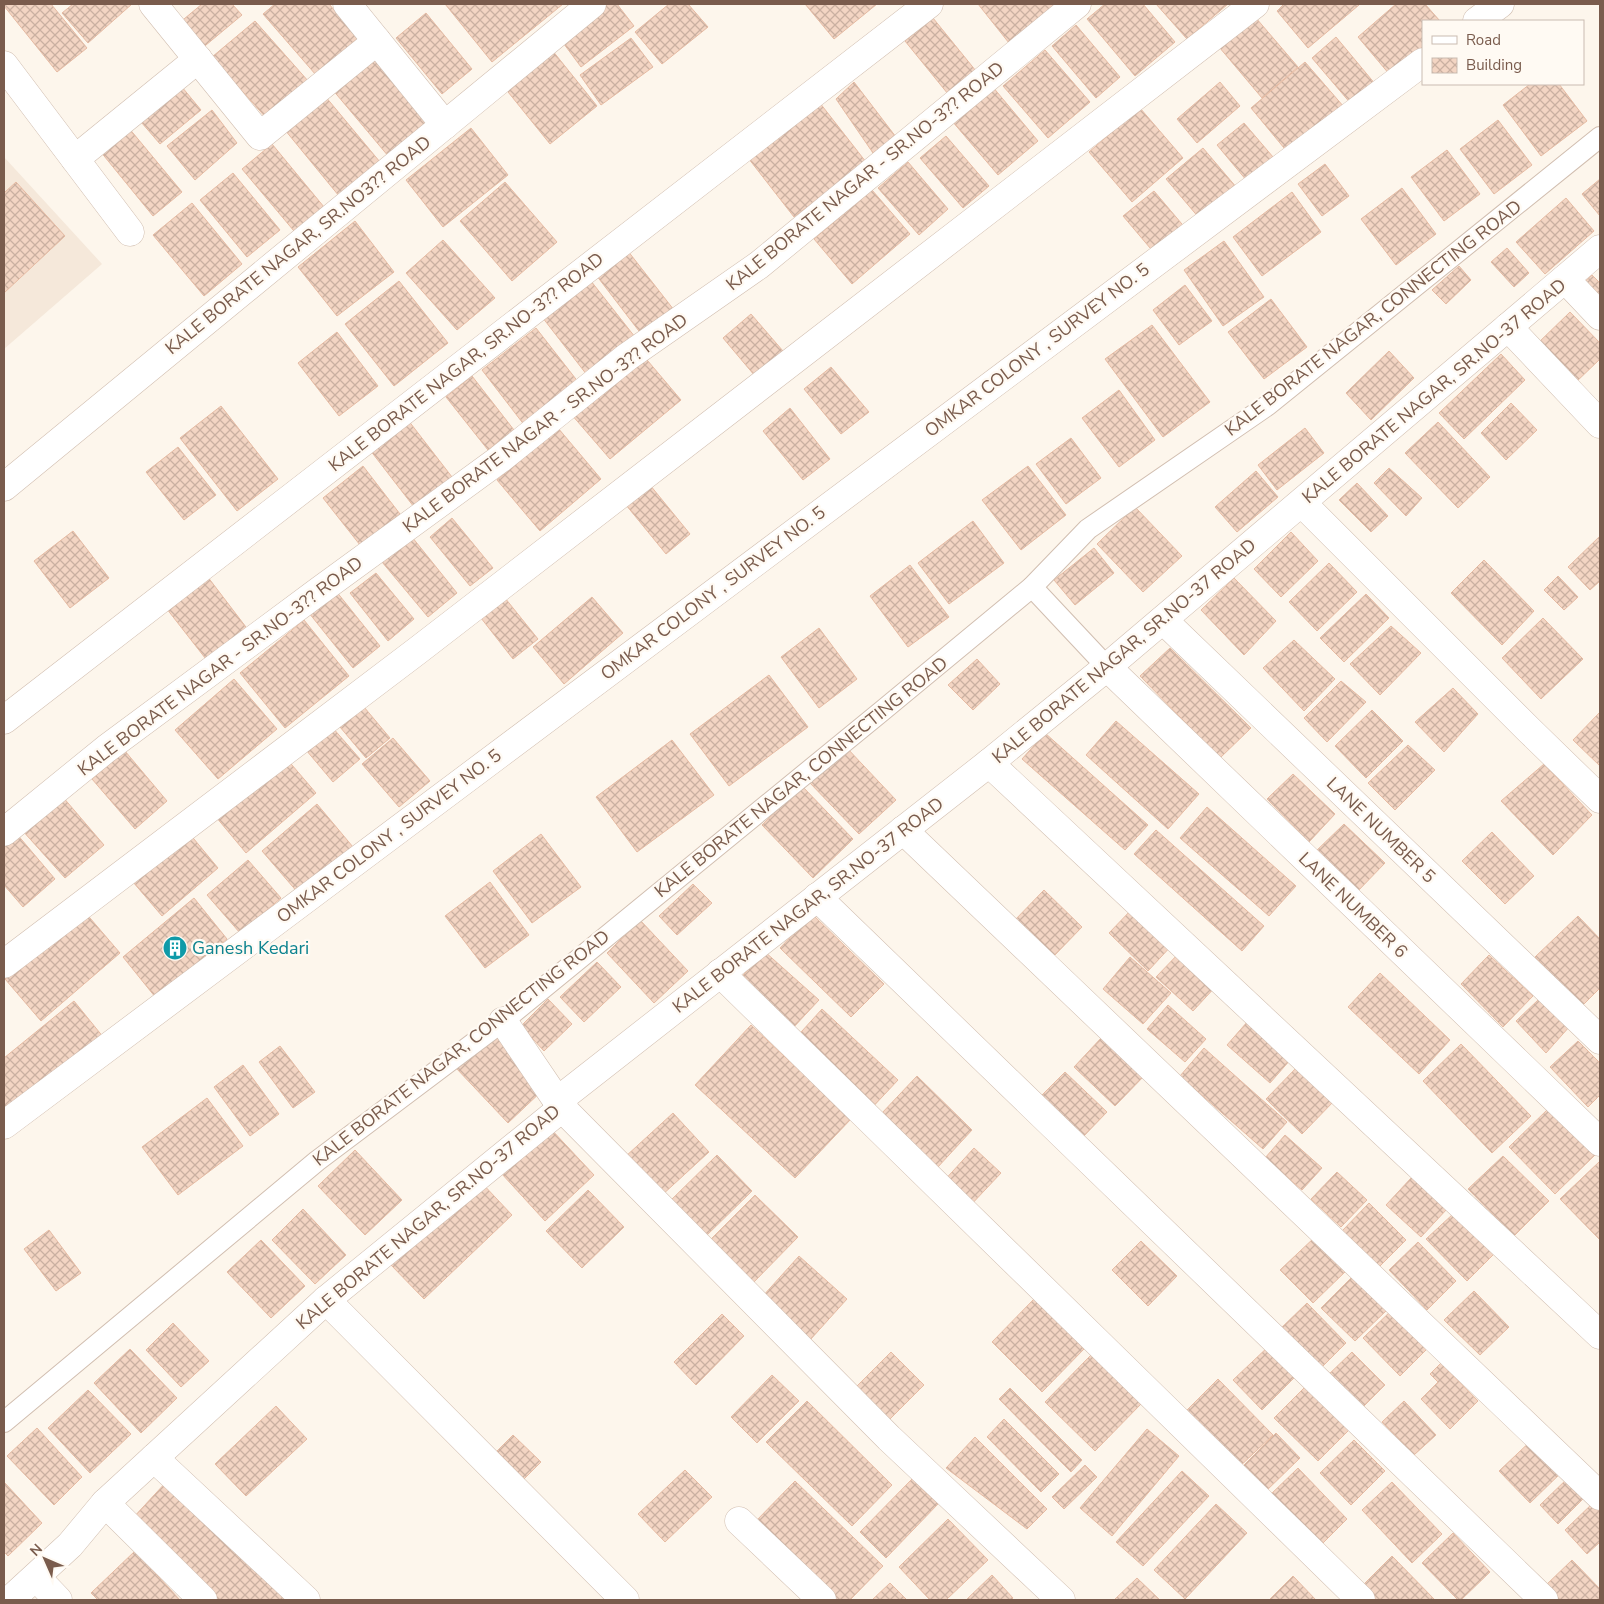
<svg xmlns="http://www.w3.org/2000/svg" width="1604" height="1604" font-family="'Nunito Sans',sans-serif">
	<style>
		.residential { fill: #f5e8da }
		.building { fill: url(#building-cross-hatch); stroke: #e6bba3 }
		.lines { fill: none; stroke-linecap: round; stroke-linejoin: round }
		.lane-casing { stroke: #d1beb0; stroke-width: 22 }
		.street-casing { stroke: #d1beb0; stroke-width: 29 }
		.lane { stroke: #fff; stroke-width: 20 }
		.street { stroke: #fff; stroke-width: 28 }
		.labels { text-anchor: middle; stroke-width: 4.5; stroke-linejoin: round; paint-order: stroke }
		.street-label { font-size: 18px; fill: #7a5c4d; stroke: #fffaf3 }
		.culture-label { font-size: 18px; fill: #0d838f; stroke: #fffaf3; text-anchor: start }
	</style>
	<defs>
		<pattern id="building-cross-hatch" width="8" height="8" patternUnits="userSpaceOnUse" patternTransform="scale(1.25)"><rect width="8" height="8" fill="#f3d5c3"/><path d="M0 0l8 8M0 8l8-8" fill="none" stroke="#cab0a1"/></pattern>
	</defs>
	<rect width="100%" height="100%" fill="#fdf6ec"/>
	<polygon class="residential" points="4,157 102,264 4,349"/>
	<g class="building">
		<polygon points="4,4 51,4 87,48 57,72 4,6"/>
		<polygon points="73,4 132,4 88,43 62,13"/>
		<polygon points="202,4 232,4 242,15 200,50 178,24"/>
		<polygon points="275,4 329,4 358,38 316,75 263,14"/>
		<polygon points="445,4 563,4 492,62"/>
		<polygon points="608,4 617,4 634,26 581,67 561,40"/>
		<polygon points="669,4 688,4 708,27 662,64 635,32"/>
		<polygon points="805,4 877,4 834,39"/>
		<polygon points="978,4 1056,4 1009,43"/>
		<polygon points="1105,4 1143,4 1175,42 1135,76 1087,19"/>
		<polygon points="1156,4 1228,4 1187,39"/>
		<polygon points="1284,4 1358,4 1359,5 1308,48 1277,11"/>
		<polygon points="1396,4 1425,4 1440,21 1423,21 1423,47 1390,75 1358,37"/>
		<polygon points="1250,11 1298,67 1262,98 1214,41"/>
		<polygon points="426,13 472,69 442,94 396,38"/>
		<polygon points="933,18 976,71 948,94 905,41"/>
		<polygon points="255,21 309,82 267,119 212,57"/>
		<polygon points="1076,25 1120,77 1096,98 1052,46"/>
		<polygon points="1336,37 1376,85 1352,105 1312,58"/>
		<polygon points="631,38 653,67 601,105 580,75"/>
		<polygon points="378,50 435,119 389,157 332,89"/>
		<polygon points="552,50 597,106 550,144 504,87"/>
		<polygon points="1045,50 1090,102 1048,138 1003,86"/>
		<polygon points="1305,62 1344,107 1289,154 1251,108"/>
		<polygon points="177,81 201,110 160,144 135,115"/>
		<polygon points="854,82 896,137 873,153 836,99"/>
		<polygon points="1220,82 1240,106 1197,143 1177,119"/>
		<polygon points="1530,84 1559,84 1587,121 1541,156 1503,105"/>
		<polygon points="992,86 1038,141 998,175 952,121"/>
		<polygon points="325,96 380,162 339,196 285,130"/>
		<polygon points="816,98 866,162 794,217 745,154"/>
		<polygon points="1140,108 1183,158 1132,202 1089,152"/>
		<polygon points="212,110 237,143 195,180 167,146"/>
		<polygon points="1498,120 1532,165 1494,194 1460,149"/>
		<polygon points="1244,123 1279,164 1252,187 1217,145"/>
		<polygon points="128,127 182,192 153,216 100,151"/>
		<polygon points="471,128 508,175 443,227 406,180"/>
		<polygon points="946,136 989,186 963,208 920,158"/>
		<polygon points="272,144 329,213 299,237 242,169"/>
		<polygon points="1203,148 1237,188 1200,219 1166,179"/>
		<polygon points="1447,150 1480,194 1444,221 1411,177"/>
		<polygon points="908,162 948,209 919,235 878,188"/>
		<polygon points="1325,164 1349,196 1322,216 1298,184"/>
		<polygon points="233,173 280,230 247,257 200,200"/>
		<polygon points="1600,179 1600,216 1582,194"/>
		<polygon points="16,182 65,236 4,293 4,193"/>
		<polygon points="505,182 557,242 512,281 460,221"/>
		<polygon points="1402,188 1436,234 1396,265 1361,219"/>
		<polygon points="872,190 910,234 852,284 814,239"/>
		<polygon points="1154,191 1187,230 1156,255 1123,216"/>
		<polygon points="1292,192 1321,232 1262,276 1233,237"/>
		<polygon points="1566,198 1594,231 1545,274 1516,242"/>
		<polygon points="192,203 242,264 204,296 153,235"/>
		<polygon points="355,221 394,272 337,316 298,267"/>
		<polygon points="443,240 495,298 457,330 406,273"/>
		<polygon points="1224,241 1264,297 1223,326 1184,270"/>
		<polygon points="624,246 674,310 642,335 593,271"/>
		<polygon points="1507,248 1529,273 1514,287 1491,262"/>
		<polygon points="1459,266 1471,280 1446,304 1432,290"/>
		<polygon points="1592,275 1600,283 1600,304 1581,285"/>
		<polygon points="587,276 635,337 587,375 539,313"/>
		<polygon points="399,281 448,343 394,386 345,324"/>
		<polygon points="1185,285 1212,321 1179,345 1153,310"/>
		<polygon points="1271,299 1307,347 1264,379 1228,332"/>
		<polygon points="1570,312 1600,343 1600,359 1574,384 1536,345"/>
		<polygon points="751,314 783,351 755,376 723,338"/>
		<polygon points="1152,325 1210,402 1163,437 1105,359"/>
		<polygon points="536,328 579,383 525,426 482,370"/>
		<polygon points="337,332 378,386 339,416 298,363"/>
		<polygon points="1389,351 1414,378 1371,420 1346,393"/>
		<polygon points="642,354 681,400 610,459 571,414"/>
		<polygon points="1501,354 1525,380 1464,439 1439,413"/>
		<polygon points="831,367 869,412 841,434 804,389"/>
		<polygon points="472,376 514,430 488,450 446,397"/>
		<polygon points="1119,390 1155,440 1119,467 1082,418"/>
		<polygon points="1511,403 1537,430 1506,460 1481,433"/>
		<polygon points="221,406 278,479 237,511 180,438"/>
		<polygon points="790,408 830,459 803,480 763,431"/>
		<polygon points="408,420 452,477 414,507 370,450"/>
		<polygon points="1438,422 1490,477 1458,508 1405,453"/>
		<polygon points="558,428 601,479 540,531 497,480"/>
		<polygon points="1305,428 1324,453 1277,490 1258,465"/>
		<polygon points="1071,438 1101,478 1066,504 1036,464"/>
		<polygon points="178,447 216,495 184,520 146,472"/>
		<polygon points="363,466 400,514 360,545 323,498"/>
		<polygon points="1028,466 1066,515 1021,550 982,500"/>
		<polygon points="1389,468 1422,498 1406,516 1374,483"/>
		<polygon points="1256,471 1278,497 1237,532 1215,507"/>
		<polygon points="1357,483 1388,516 1371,532 1339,500"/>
		<polygon points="650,485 690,534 666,554 626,505"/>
		<polygon points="1135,507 1182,556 1143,592 1097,544"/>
		<polygon points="452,518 493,568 470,586 430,537"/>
		<polygon points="973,521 1004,563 949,604 918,563"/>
		<polygon points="73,531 109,578 70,608 34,561"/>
		<polygon points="1291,532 1318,561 1281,597 1254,569"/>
		<polygon points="1600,536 1600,581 1590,590 1568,567"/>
		<polygon points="412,537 457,593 428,617 382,562"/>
		<polygon points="1094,548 1114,573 1075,605 1054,580"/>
		<polygon points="1484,560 1534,611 1502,645 1451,593"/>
		<polygon points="1329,563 1357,592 1317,631 1289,602"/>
		<polygon points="910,565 949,617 908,647 870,596"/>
		<polygon points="204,572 249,631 209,663 163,604"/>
		<polygon points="376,573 414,619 388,641 350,593"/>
		<polygon points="1558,576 1578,597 1564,610 1544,590"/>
		<polygon points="1234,578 1276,621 1244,655 1201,610"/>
		<polygon points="336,591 380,646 353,668 309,613"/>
		<polygon points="1366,594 1389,618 1344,662 1320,638"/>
		<polygon points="592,597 623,633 564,684 533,647"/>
		<polygon points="505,598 538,639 513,659 481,618"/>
		<polygon points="1543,618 1583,659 1541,699 1502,658"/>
		<polygon points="304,620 349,676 285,728 240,673"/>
		<polygon points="1391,626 1421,653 1380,695 1350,664"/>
		<polygon points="819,628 857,679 819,708 781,657"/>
		<polygon points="1294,640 1335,679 1304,711 1263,668"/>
		<polygon points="1170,648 1251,728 1220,758 1140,676"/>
		<polygon points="977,659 1000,684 973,710 948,685"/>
		<polygon points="769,675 808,727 729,786 690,734"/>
		<polygon points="234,679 277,729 218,779 175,730"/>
		<polygon points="1341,681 1366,702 1327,742 1304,718"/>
		<polygon points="1453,688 1478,714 1444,752 1415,722"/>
		<polygon points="364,707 390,738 366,758 340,727"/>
		<polygon points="1372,710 1403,741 1366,778 1335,746"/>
		<polygon points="1600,712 1600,766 1573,740"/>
		<polygon points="1116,721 1199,794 1168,829 1086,755"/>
		<polygon points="332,727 360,759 333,782 306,750"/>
		<polygon points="1045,733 1148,825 1125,850 1022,759"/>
		<polygon points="393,738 430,781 399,807 362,764"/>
		<polygon points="672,740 714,795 637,852 596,797"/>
		<polygon points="1408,745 1435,770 1395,810 1368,783"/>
		<polygon points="846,747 896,800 859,834 809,782"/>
		<polygon points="125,751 167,801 135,829 92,779"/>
		<polygon points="286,758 316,793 246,853 216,817"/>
		<polygon points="1544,764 1592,815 1553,855 1501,801"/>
		<polygon points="1293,774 1335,814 1309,842 1267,799"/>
		<polygon points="802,786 853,839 813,878 762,825"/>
		<polygon points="62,796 104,845 65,878 22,830"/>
		<polygon points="317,804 353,847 299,894 262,851"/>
		<polygon points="1207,807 1296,886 1269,916 1180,838"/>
		<polygon points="1344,824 1385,863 1354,895 1314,853"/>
		<polygon points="1156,830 1264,926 1242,951 1134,854"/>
		<polygon points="1492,832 1534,876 1505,904 1462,861"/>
		<polygon points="16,833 55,879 23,907 4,885 4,844"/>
		<polygon points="189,833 218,868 162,916 133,882"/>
		<polygon points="541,834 581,887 532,923 493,871"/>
		<polygon points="248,860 281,898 240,933 207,895"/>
		<polygon points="490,882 529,935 485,968 445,916"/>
		<polygon points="693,884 712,903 677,935 659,916"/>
		<polygon points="1044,890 1082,927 1051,959 1013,922"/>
		<polygon points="194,898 227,939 156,998 123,957"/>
		<polygon points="1133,908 1173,944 1148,971 1109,933"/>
		<polygon points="84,911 120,953 41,1021 5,979"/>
		<polygon points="812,914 884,984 851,1017 780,948"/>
		<polygon points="1578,916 1600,939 1600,988 1582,1006 1535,957"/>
		<polygon points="640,920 688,971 654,1003 607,953"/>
		<polygon points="764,951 819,1000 792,1029 739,980"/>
		<polygon points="1181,951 1218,984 1193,1011 1156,977"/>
		<polygon points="1489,955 1533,996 1503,1027 1461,984"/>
		<polygon points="1130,957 1171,993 1143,1024 1103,989"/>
		<polygon points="597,962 621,987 584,1022 560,997"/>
		<polygon points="1380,973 1450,1040 1419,1074 1348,1007"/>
		<polygon points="548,999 572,1024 544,1051 521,1026"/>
		<polygon points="1538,1000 1570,1026 1546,1053 1516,1021"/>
		<polygon points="74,1001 104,1038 4,1119 4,1058"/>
		<polygon points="1168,1005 1206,1039 1185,1062 1147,1029"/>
		<polygon points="822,1009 898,1080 868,1112 792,1042"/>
		<polygon points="1248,1021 1291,1059 1270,1083 1227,1045"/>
		<polygon points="751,1025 851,1119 795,1178 695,1085"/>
		<polygon points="493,1033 545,1088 508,1123 456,1068"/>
		<polygon points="1103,1036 1145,1075 1115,1106 1074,1067"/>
		<polygon points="1578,1041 1600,1063 1600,1095 1588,1107 1550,1067"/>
		<polygon points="1461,1044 1531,1116 1492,1153 1423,1081"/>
		<polygon points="280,1046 315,1092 293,1108 259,1062"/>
		<polygon points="1204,1048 1287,1122 1263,1149 1180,1076"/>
		<polygon points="243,1065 279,1114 250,1136 214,1087"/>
		<polygon points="1299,1065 1335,1100 1302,1134 1266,1099"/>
		<polygon points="1065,1072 1107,1112 1080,1140 1037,1100"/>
		<polygon points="917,1076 972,1130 937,1168 881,1114"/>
		<polygon points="207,1098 243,1146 178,1195 142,1147"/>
		<polygon points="1549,1108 1595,1155 1555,1194 1509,1147"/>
		<polygon points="673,1113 709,1152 661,1196 625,1157"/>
		<polygon points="549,1127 594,1175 545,1221 501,1173"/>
		<polygon points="1285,1135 1322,1168 1302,1190 1265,1158"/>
		<polygon points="974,1148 1001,1173 968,1208 942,1183"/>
		<polygon points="355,1150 402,1200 365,1235 318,1186"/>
		<polygon points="717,1155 752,1191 704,1238 669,1202"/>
		<polygon points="1503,1156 1549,1201 1514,1236 1468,1189"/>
		<polygon points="1600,1161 1600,1240 1560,1199"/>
		<polygon points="1337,1172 1367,1200 1341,1227 1311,1199"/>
		<polygon points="1412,1177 1447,1209 1421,1237 1386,1205"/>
		<polygon points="479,1180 512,1215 424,1299 390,1264"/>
		<polygon points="588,1190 624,1227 582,1268 546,1231"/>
		<polygon points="755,1195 798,1237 750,1286 706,1244"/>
		<polygon points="1369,1203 1406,1240 1378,1268 1342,1231"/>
		<polygon points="303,1209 346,1255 315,1284 272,1240"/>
		<polygon points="1453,1214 1494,1254 1467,1281 1426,1239"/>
		<polygon points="49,1230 81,1273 56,1291 24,1249"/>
		<polygon points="1315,1237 1347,1270 1313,1303 1280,1270"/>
		<polygon points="261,1240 305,1286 271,1318 227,1272"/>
		<polygon points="1141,1241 1177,1276 1148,1306 1112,1270"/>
		<polygon points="1418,1242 1456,1281 1427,1310 1389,1270"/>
		<polygon points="799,1256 847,1299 810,1340 762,1297"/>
		<polygon points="1354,1275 1388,1309 1355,1341 1321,1308"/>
		<polygon points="1474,1291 1509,1327 1480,1355 1444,1320"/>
		<polygon points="1034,1299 1084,1349 1042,1392 992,1342"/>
		<polygon points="1307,1303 1346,1343 1316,1373 1276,1333"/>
		<polygon points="1396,1306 1433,1343 1400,1376 1363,1338"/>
		<polygon points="722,1314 744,1336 696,1385 674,1362"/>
		<polygon points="173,1323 209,1361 181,1387 146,1350"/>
		<polygon points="1270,1345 1298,1374 1262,1410 1233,1380"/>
		<polygon points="130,1349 177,1398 141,1433 94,1383"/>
		<polygon points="891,1352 924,1385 885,1424 852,1391"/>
		<polygon points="1352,1352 1385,1385 1359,1411 1326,1377"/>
		<polygon points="1091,1355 1141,1404 1095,1451 1045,1402"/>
		<polygon points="1441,1363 1478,1401 1450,1429 1421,1399 1438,1382 1430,1374"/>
		<polygon points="772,1375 799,1401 757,1443 731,1417"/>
		<polygon points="1218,1379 1273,1435 1236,1470 1181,1416"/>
		<polygon points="1306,1386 1349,1430 1318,1461 1274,1418"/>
		<polygon points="1010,1388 1082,1460 1071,1472 999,1399"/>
		<polygon points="88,1390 131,1434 90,1473 48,1428"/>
		<polygon points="807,1401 892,1485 852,1526 766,1442"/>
		<polygon points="1404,1401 1436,1435 1414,1455 1382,1422"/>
		<polygon points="276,1406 307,1439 246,1496 215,1464"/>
		<polygon points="1004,1419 1059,1474 1041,1492 987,1437"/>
		<polygon points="37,1428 82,1477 54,1505 7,1456"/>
		<polygon points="1147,1429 1179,1456 1112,1536 1080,1508"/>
		<polygon points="1276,1433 1300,1458 1263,1494 1239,1470"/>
		<polygon points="513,1435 541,1462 524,1479 497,1451"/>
		<polygon points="975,1437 1047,1509 1027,1529 946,1468"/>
		<polygon points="1535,1437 1565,1469 1530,1503 1499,1471"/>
		<polygon points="1354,1440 1385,1471 1351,1505 1320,1473"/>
		<polygon points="1085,1465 1097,1477 1064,1509 1052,1497"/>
		<polygon points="1298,1468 1347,1519 1319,1547 1269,1496"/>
		<polygon points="685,1470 712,1497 665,1542 638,1514"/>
		<polygon points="1182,1471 1209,1496 1143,1566 1116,1542"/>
		<polygon points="1570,1476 1588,1494 1558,1524 1540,1505"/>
		<polygon points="912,1479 938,1504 886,1558 860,1532"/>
		<polygon points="168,1480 296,1600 218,1600 132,1519"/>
		<polygon points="795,1481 883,1566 850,1600 835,1600 755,1522"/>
		<polygon points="4,1482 42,1523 8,1556 4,1552"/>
		<polygon points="1392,1482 1442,1534 1412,1563 1362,1510"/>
		<polygon points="1595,1501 1600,1506 1600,1542 1587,1554 1565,1530"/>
		<polygon points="1216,1504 1247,1533 1185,1599 1154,1570"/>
		<polygon points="948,1519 988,1560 946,1600 930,1600 899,1567"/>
		<polygon points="1453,1533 1490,1572 1461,1600 1458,1600 1422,1563"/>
		<polygon points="135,1551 180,1600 98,1600 91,1593"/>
		<polygon points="1392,1556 1435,1600 1373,1600 1361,1587"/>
		<polygon points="1572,1560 1600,1589 1600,1600 1557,1600 1544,1587"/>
		<polygon points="992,1575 1013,1598 1011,1600 966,1600"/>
		<polygon points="1293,1576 1316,1600 1269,1600"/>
		<polygon points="1137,1578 1160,1600 1114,1600"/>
		<polygon points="890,1583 907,1600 872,1600"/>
	</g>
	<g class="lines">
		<defs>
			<g id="lane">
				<polyline points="1032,587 1107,667"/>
				<polyline points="4,1422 317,1161 503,1021 882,711 1032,587 1088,529 1268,405 1600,137"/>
			</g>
			<g id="street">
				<polyline points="153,4 260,136 377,41"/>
				<polyline points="347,4 445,125"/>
				<polyline points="1477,21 1500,4"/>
				<polyline points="4,65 130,232"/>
				<polyline points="75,159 198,59"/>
				<polyline points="1565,279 1600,316"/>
				<polyline points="1508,327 1600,424"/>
				<polyline points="4,487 592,4"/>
				<polyline points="1302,503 1529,730 1600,799"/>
				<polyline points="1163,620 1600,1040"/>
				<polyline points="1107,667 1600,1142"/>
				<polyline points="4,720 929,4"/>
				<polyline points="989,763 1600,1335"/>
				<polyline points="903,830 1600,1496"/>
				<polyline points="4,832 106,749 319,591 500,459 627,357 759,265 1077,4"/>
				<polyline points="817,897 1544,1600"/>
				<polyline points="4,964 417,651 1255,4"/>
				<polyline points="720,973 1361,1600"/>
				<polyline points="503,1021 562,1108 889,1438 1061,1600"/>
				<polyline points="4,1125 1423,62"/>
				<polyline points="326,1300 625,1600"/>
				<polyline points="154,1458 306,1600"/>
				<polyline points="105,1503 203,1600"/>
				<polyline points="739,1521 822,1600"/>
				<polyline points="36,1577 58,1600"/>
				<polyline points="10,1600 70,1545 105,1503 326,1300 562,1108 565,1095 989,763 1107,667 1600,249"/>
			</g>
		</defs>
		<use href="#lane" class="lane-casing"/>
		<use href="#street" class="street-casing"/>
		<use href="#lane" class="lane"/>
		<use href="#street" class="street"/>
	</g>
	<defs>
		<symbol id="building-disc" viewBox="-11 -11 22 22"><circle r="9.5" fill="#0f9aa8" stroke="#fffaf3"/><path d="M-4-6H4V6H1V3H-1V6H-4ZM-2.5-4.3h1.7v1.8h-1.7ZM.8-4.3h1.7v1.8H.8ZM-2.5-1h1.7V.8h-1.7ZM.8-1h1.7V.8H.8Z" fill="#fff"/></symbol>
	</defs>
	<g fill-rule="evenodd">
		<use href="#building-disc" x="161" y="934" width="28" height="28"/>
	</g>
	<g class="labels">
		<g class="street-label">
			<text transform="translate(865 176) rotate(-39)" y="6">KALE BORATE NAGAR - SR.NO-3?? ROAD</text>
			<text transform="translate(298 245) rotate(-39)" y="6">KALE BORATE NAGAR, SR.NO3?? ROAD</text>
			<text transform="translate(1373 318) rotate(-38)" y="6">KALE BORATE NAGAR, CONNECTING ROAD</text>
			<text transform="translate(1037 350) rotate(-37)" y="6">OMKAR COLONY , SURVEY NO. 5</text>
			<text transform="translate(466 362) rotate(-38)" y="6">KALE BORATE NAGAR, SR.NO-3?? ROAD</text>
			<text transform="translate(1434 391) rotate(-40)" y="6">KALE BORATE NAGAR, SR.NO-37 ROAD</text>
			<text transform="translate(545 423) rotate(-37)" y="6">KALE BORATE NAGAR - SR.NO-3?? ROAD</text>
			<text transform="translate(713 593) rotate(-37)" y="6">OMKAR COLONY , SURVEY NO. 5</text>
			<text transform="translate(1124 651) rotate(-40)" y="6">KALE BORATE NAGAR, SR.NO-37 ROAD</text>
			<text transform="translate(220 666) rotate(-37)" y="6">KALE BORATE NAGAR - SR.NO-3?? ROAD</text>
			<text transform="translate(801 777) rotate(-39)" y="6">KALE BORATE NAGAR, CONNECTING ROAD</text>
			<text transform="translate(1381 830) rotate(44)" y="6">LANE NUMBER 5</text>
			<text transform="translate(389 836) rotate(-37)" y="6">OMKAR COLONY , SURVEY NO. 5</text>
			<text transform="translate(808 905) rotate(-38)" y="6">KALE BORATE NAGAR, SR.NO-37 ROAD</text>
			<text transform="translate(1353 905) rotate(44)" y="6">LANE NUMBER 6</text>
			<text transform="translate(461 1048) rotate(-38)" y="6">KALE BORATE NAGAR, CONNECTING ROAD</text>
			<text transform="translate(428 1217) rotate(-40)" y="6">KALE BORATE NAGAR, SR.NO-37 ROAD</text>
		</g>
		<g class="culture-label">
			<text x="192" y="954">Ganesh Kedari</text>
		</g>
	</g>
	<rect width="1604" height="1604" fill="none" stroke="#7a5c4d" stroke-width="10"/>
	<rect x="1422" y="20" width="162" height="65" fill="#fffaf3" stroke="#cabbb1"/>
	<rect x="1432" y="36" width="25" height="8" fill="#ffffff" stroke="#cabbb1"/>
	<text x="1466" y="45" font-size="15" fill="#7a5c4d">Road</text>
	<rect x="1432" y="58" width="25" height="15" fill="url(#building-cross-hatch)" stroke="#cabbb1"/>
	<text x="1466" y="70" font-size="15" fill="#7a5c4d">Building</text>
	<g transform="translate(45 1559) rotate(315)" stroke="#fffaf3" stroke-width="4" paint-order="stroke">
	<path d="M0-4L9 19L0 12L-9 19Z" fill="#7a5c4d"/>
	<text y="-8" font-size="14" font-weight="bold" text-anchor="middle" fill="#7a5c4d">N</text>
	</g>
</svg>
